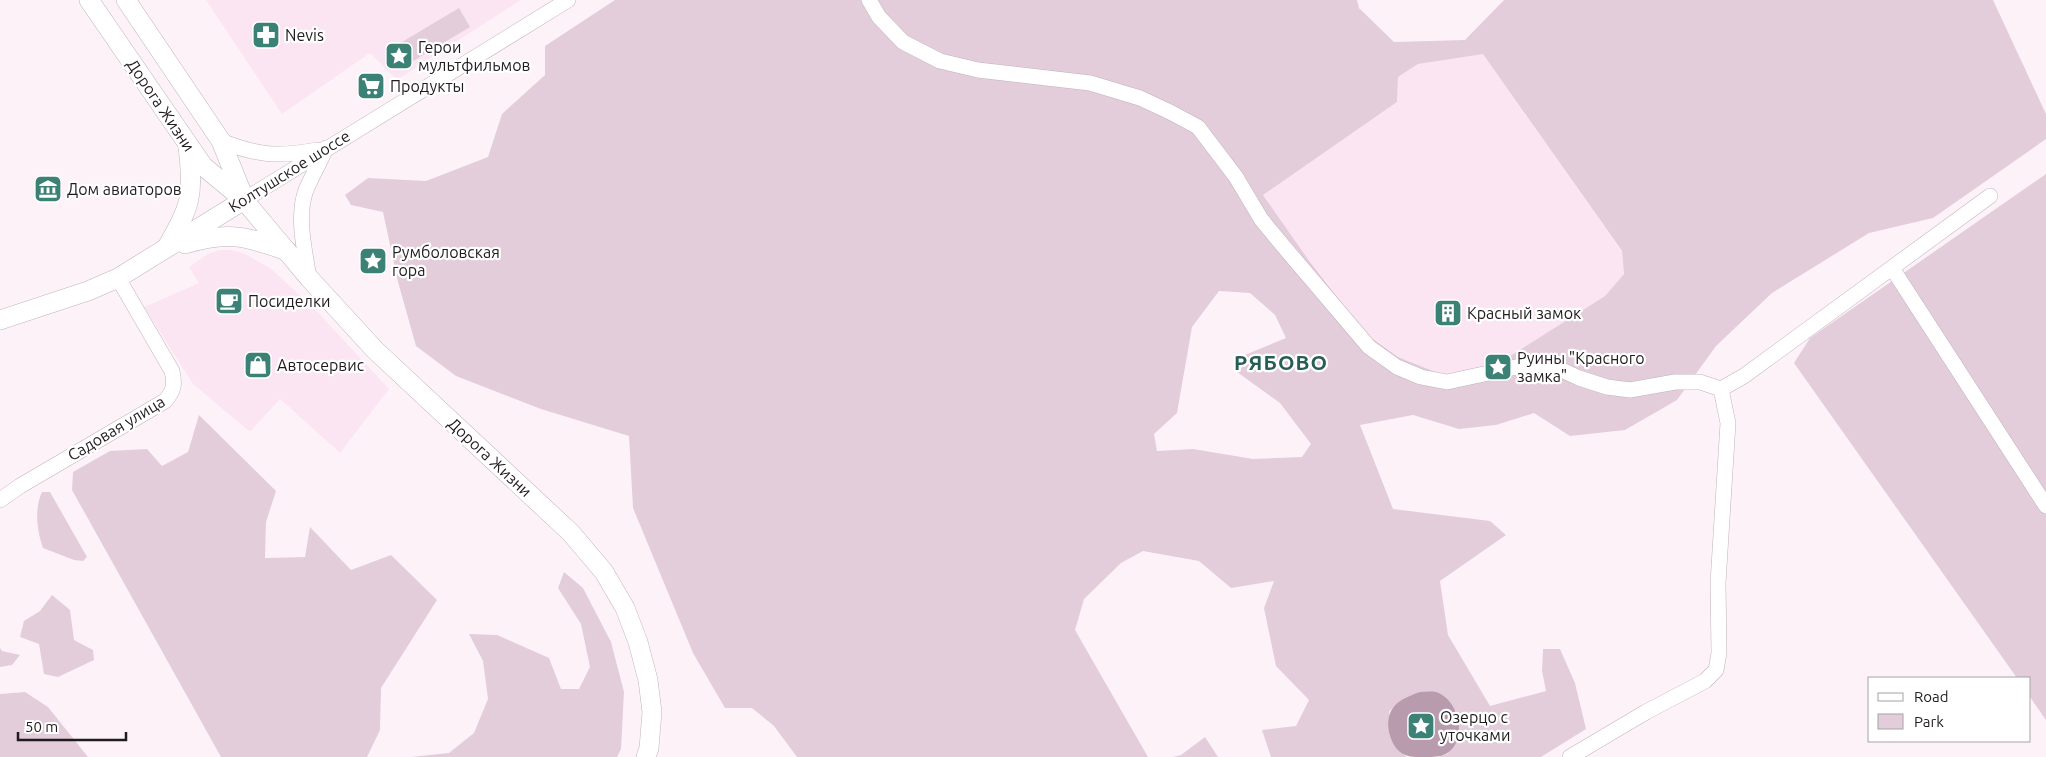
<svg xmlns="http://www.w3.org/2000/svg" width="2046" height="757" font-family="Ubuntu,sans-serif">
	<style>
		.built { fill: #fce5f3 }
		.green { fill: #e3cddb; fill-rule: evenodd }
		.water { fill: #b89bad }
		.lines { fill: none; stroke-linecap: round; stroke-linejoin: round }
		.minor-casing { stroke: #c0b2bb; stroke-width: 16 }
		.major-casing { stroke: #c0b2bb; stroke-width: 20 }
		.minor { stroke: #fff; stroke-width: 15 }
		.major { stroke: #fff; stroke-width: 19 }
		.labels { text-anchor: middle; stroke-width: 4.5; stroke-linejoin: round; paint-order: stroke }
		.poi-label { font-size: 16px; fill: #201b1e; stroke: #fff; text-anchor: start }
		.street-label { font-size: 16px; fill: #201b1e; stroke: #fff }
		.district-label { font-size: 21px; font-weight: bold; letter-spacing: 1px; fill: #265d54; stroke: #fff }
	</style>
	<rect width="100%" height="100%" fill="#fef2f9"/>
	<g class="built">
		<polygon points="206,0 521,0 397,80 370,53 282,114"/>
		<polygon points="1483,53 1622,252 1624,274 1605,296 1491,368 1448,377 1398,357 1365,332 1310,262 1263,195 1397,102 1398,77 1418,64"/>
		<polygon points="219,250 231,250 243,253 270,268 312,306 389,389 340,453 280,399 250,432 193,384 144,307 199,283 189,267 208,254"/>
	</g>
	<g class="green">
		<path d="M 615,0 L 1357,0 L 1359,8 L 1394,42 L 1465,40 L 1504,0 L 1993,0 L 2046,114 L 2046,139 L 1933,218 L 1869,233 L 1772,293 L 1716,346 L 1677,400 L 1625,430 L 1570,436 L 1534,413 L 1496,425 L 1459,429 L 1413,415 L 1360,425 L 1393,509 L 1490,521 L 1506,535 L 1440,581 L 1448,635 L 1490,706 L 1546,691 L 1542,671 L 1543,649 L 1560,649 L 1575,683 L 1586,729 L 1541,757 L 1439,757 L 1447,754 L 1459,735 L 1435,692 C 1415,692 1402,696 1389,712 L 1398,750 L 1407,757 L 1271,757 L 1262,730 L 1296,726 L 1309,700 L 1276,666 L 1264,608 L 1274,581 L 1231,588 L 1199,561 L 1143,551 L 1121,563 L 1084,599 L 1075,630 L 1148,757 L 797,757 L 774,726 L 752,708 L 725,708 L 693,653 L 633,508 L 629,436 L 541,409 L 456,376 L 416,346 L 398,282 L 383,212 L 351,205 L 345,195 L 368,178 L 426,181 L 488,157 L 502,114 L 545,75 L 545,46 ZM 1483,54 L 1622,251 L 1624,274 L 1605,296 L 1491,368 L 1448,377 L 1398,357 L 1365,333 L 1310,262 L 1263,195 L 1397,102 L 1398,77 L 1418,64 ZM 1219,291 L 1250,293 L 1275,315 L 1286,338 L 1240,357 L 1237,372 L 1280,403 L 1311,444 L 1302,457 L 1253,459 L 1193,449 L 1157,451 L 1154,434 L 1177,413 L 1192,327 Z"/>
		<polygon points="459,8 470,27 403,67 392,48"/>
		<polygon points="2046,174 2046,720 2030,697 2030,678 2017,678 1794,363 1810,338"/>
		<polygon points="199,415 276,491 266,522 265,558 305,557 310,527 351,570 391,555 437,600 381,688 380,730 367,757 221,757 72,490 73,472 110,451 147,449 162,466 188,452"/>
		<path d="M 42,492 L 50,492 L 87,557 L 83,561 L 74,560 L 43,548 C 37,531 34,509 42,492 Z"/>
		<polygon points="564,572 583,588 611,642 624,692 621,749 617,757 411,757 449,753 474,733 488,699 483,661 469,634 497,635 549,658 561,689 579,689 590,667 581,624 558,588"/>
		<polygon points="52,595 70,610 74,640 93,650 94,660 58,677 44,674 39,644 20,637 24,621 40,611"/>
		<polygon points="0,648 2,651 20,655 12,665 0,667"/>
		<polygon points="25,692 48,707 88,757 0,757 0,694"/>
		<polygon points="1205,737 1218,757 1173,757 1181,755"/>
	</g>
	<path class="water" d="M 1420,692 C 1425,692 1431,691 1436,692 C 1461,700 1470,747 1441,756 C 1435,757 1428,757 1422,757 C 1413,757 1407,757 1400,752 C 1394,747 1391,740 1389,732 C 1385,707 1399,699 1420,692 Z"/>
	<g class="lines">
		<defs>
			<g id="minor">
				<polyline points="869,0 879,17 903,42 940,61 978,70 1090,83 1140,98 1170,112 1198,127 1236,177 1261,219 1279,241 1369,347 1397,367 1421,377 1447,382 1525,365 1549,364 1579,378 1607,387 1630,390 1675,382 1700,382 1721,389 1744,376 1990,196"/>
				<path d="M 221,141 C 259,156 278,157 317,150"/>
				<polyline points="244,200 568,0"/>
				<polyline points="1892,268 2046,506"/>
				<path d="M 309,278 C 305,251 296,217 306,190 C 312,176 320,162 326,148"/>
				<path d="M 0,500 L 20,486 L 165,401 C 174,391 175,384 172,371 L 118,278"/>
				<polyline points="1570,757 1646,712 1705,681 1716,670 1719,653 1718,583 1728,423 1721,389"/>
			</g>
			<g id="major">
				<polyline points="89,0 203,166 244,200 309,278 375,350 571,533 604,572 625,608 638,642 648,680 652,712 649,748 646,757"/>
				<polyline points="126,0 221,141 244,198"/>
				<path d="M 185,244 C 229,231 246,236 287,251"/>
				<path d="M 167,247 C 191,205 194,196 188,147"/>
				<polyline points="0,320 88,291 118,278 244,200"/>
			</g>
		</defs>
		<use href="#minor" class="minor-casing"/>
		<use href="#major" class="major-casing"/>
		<use href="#minor" class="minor"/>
		<use href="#major" class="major"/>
	</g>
	<defs>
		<symbol id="pharmacy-square" viewBox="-11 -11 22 22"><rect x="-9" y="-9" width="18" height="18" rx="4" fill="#3c8175" stroke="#fff"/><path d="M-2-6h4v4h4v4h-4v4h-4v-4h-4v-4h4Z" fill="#fff"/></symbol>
		<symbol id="sight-square" viewBox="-11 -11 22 22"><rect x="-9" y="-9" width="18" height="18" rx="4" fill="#3c8175" stroke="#fff"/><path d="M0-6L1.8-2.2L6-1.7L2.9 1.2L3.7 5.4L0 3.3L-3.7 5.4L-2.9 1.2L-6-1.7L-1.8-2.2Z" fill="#fff"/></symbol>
		<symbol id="supermarket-square" viewBox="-11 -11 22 22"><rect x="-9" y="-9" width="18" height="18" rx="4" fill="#3c8175" stroke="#fff"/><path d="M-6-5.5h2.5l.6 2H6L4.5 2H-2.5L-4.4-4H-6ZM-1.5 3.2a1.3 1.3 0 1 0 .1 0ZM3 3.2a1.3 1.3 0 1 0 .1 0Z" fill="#fff"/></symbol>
		<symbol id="museum-square" viewBox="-11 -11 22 22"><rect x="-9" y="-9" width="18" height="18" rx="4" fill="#3c8175" stroke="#fff"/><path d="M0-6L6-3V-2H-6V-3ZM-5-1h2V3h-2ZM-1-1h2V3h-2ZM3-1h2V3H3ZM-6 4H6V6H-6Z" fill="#fff"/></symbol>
		<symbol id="cafe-square" viewBox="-11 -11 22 22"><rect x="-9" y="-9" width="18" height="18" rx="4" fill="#3c8175" stroke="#fff"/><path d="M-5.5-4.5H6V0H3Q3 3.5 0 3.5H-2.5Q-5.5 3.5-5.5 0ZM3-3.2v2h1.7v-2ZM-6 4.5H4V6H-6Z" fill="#fff"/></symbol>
		<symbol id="building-square" viewBox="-11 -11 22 22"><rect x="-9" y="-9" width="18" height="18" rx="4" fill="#3c8175" stroke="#fff"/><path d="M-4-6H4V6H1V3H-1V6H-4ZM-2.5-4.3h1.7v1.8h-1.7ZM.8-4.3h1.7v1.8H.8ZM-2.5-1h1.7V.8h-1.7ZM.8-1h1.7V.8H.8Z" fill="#fff"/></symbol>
		<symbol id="shop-square" viewBox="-11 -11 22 22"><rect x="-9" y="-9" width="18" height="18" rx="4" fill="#3c8175" stroke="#fff"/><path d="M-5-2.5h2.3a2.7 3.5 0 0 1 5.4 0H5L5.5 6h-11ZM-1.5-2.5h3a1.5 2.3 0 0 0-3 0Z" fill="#fff"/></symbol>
	</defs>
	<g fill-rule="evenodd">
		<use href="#pharmacy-square" x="250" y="19" width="32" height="32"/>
		<use href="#sight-square" x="383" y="40" width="32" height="32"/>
		<use href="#supermarket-square" x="355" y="70" width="32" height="32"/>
		<use href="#museum-square" x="32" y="173" width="32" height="32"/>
		<use href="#sight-square" x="357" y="245" width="32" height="32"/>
		<use href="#cafe-square" x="213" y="285" width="32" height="32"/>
		<use href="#building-square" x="1432" y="297" width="32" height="32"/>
		<use href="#shop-square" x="242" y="349" width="32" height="32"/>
		<use href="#sight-square" x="1482" y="351" width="32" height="32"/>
		<use href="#sight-square" x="1405" y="710" width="32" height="32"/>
	</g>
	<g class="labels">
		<g class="poi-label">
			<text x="285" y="41">Nevis</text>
			<text x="418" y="53">Герои<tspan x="418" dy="18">мультфильмов</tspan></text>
			<text x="390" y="92">Продукты</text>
			<text x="67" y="195">Дом авиаторов</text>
			<text x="392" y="258">Румболовская<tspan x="392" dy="18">гора</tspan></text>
			<text x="248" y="307">Посиделки</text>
			<text x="1467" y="319">Красный замок</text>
			<text x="1517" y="364">Руины "Красного<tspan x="1517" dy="18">замка"</tspan></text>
			<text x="277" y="371">Автосервис</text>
			<text x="1440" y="723">Озерцо с<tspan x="1440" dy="18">уточками</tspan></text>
		</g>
		<g class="street-label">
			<text transform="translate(161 105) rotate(56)" y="6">Дорога Жизни</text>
			<text transform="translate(289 171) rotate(-32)" y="6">Колтушское шоссе</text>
			<text transform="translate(116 428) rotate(-31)" y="6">Садовая улица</text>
			<text transform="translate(490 457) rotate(43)" y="6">Дорога Жизни</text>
		</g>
		<g class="district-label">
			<text x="1281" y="370">РЯБОВО</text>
		</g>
	</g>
	<rect x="1868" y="677" width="162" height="65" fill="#ffffff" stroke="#a6a4a5"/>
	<rect x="1878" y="693" width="25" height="8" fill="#ffffff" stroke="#a6a4a5"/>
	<text x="1914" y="702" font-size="15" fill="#201b1e">Road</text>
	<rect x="1878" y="714" width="25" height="15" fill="#e3cddb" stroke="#a6a4a5"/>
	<text x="1914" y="727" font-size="15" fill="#201b1e">Park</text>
	<path d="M18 732v8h108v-8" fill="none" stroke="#201b1e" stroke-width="2.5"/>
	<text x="25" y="732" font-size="15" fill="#201b1e" stroke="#ffffff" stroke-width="4" paint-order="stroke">50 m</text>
</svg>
